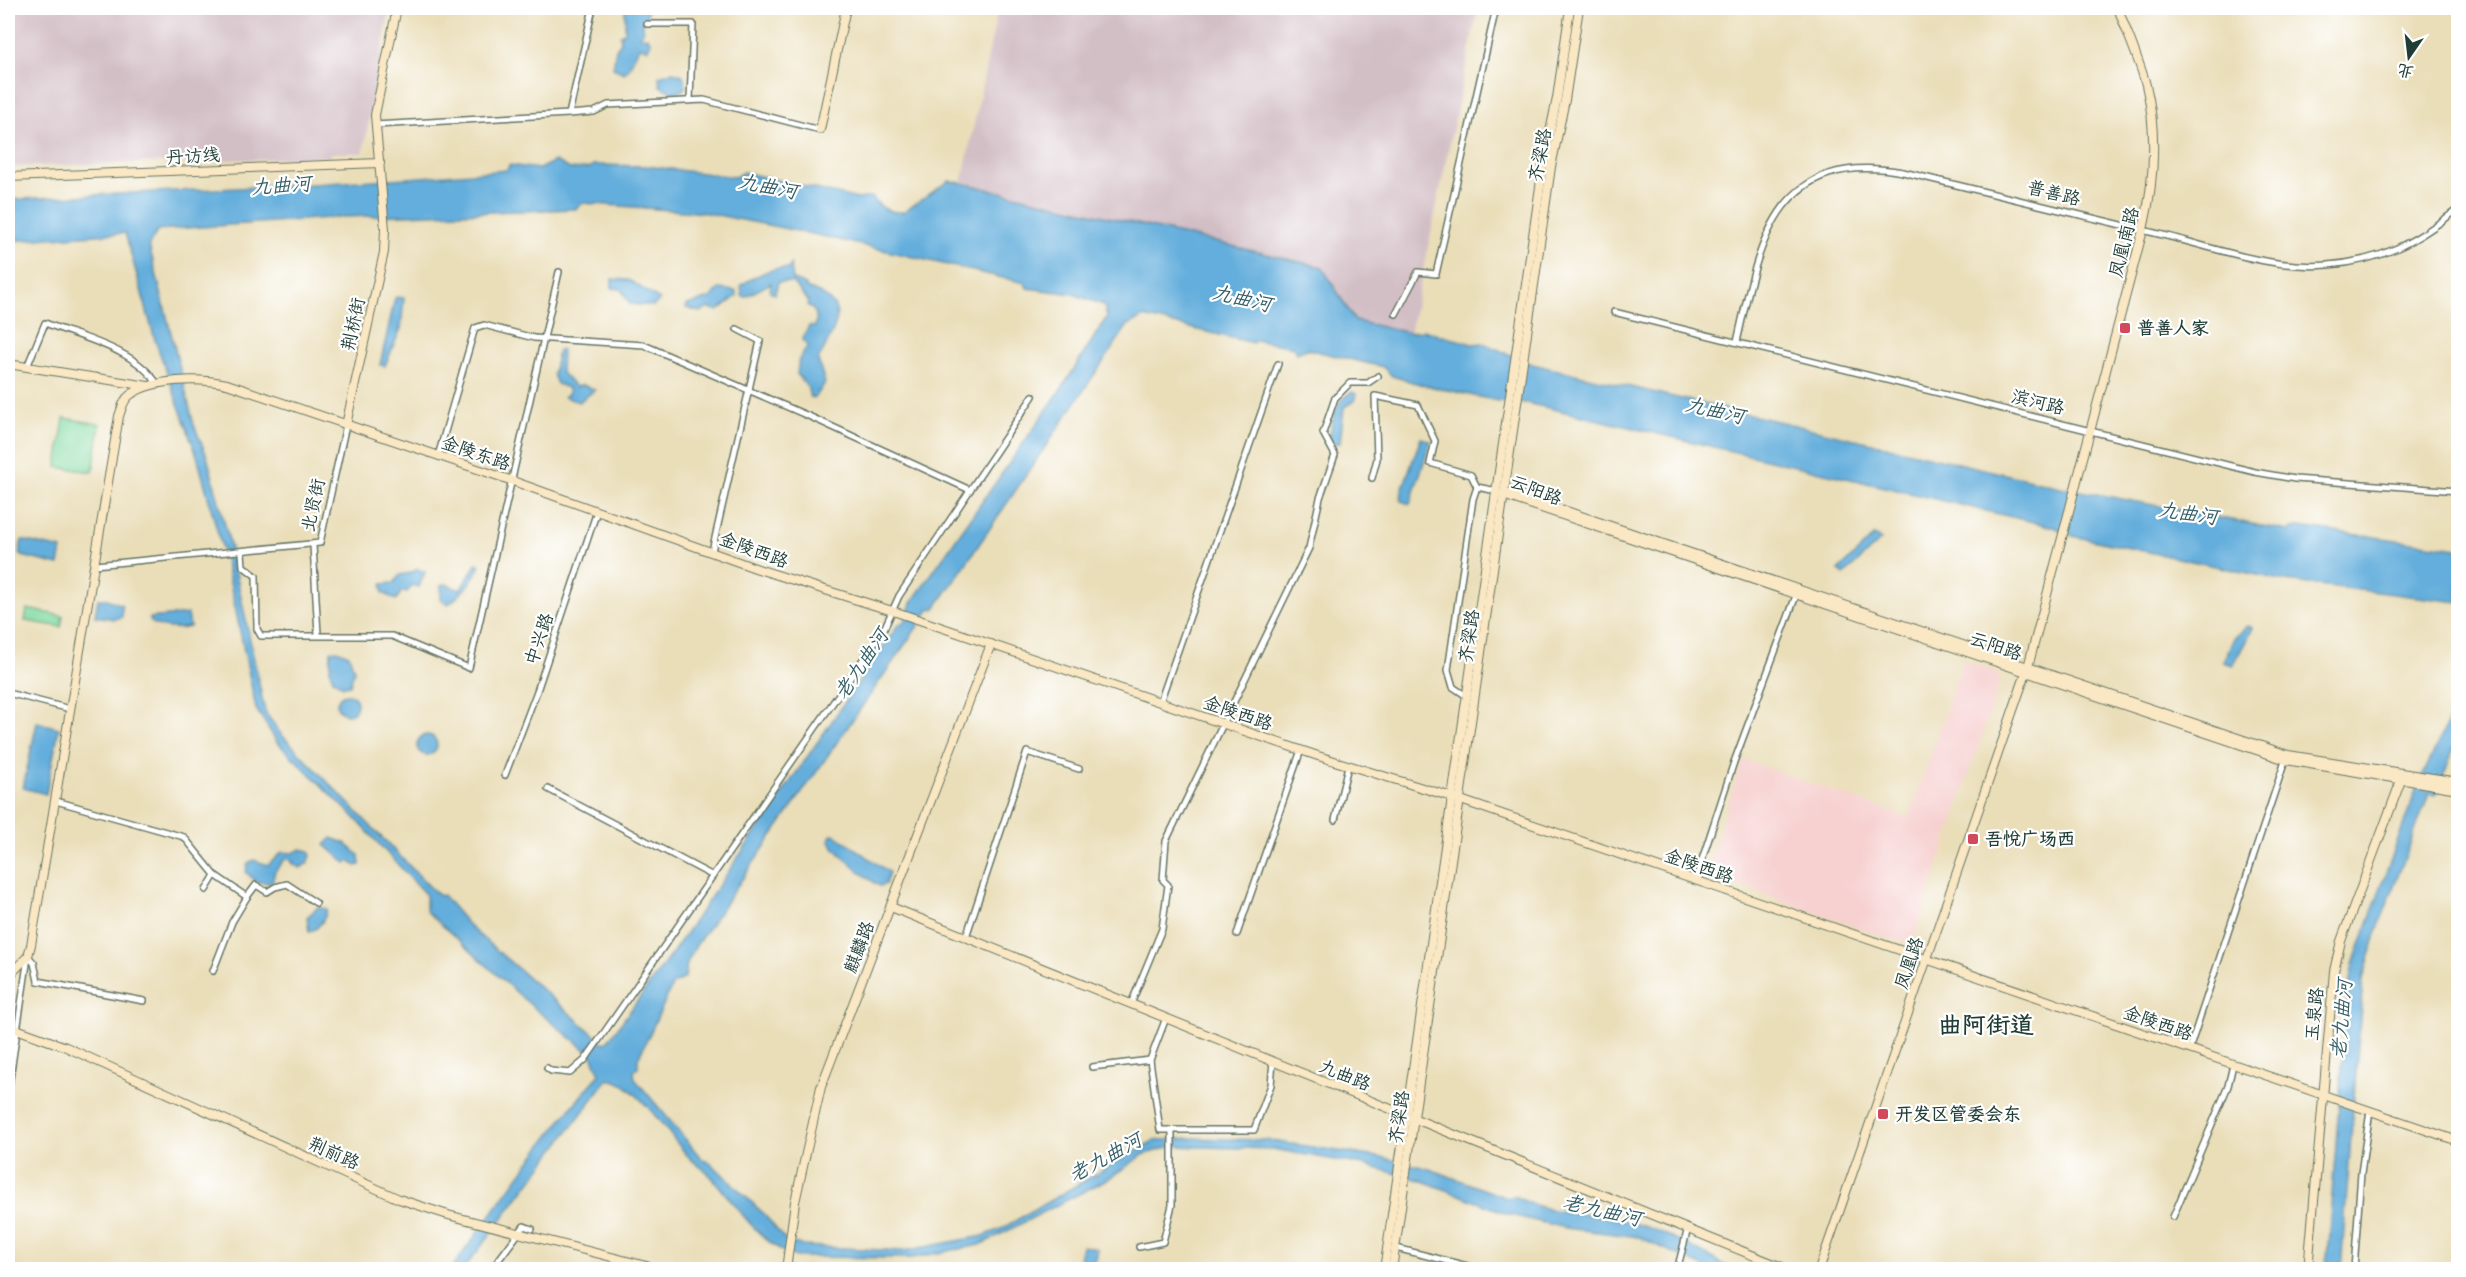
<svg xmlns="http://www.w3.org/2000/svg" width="2466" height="1277" font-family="'Patrick Hand','LXGW WenKai TC',sans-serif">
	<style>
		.built { fill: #f7d0d0 }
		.industrial { fill: #d2bec5 }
		.green { fill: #7fd99f; stroke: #4f8b6a; stroke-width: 1.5 }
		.water { fill: #64aedc; stroke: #427688; stroke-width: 1.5; fill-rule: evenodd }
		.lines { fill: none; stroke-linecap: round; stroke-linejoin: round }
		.street-casing { stroke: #667563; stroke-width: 8 }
		.secondary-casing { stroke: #667563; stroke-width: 10 }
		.street { stroke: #fff; stroke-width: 5 }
		.secondary { stroke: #fae7c3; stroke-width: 8 }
		.poi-dot { fill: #d1495b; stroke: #fff; stroke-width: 2 }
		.labels { text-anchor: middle; stroke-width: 4.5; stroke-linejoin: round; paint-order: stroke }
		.street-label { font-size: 18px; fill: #1f3d34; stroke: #fff }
		.poi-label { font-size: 18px; font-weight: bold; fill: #1f3d34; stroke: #fff; text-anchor: start }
		.water-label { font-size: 20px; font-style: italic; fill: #345f66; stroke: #fff }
		.district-label { font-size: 24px; font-weight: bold; fill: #1f3d34; stroke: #fff }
	</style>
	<rect width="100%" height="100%" fill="#fff"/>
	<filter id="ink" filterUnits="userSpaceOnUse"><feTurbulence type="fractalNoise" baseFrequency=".0167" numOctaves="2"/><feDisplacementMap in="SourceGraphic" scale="12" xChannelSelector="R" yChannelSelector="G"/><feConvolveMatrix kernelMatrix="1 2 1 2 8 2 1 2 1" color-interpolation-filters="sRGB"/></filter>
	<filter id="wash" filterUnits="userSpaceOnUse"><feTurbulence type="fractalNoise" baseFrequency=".008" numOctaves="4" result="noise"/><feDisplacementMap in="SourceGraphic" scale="24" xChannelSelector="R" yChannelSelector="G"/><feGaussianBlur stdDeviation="1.35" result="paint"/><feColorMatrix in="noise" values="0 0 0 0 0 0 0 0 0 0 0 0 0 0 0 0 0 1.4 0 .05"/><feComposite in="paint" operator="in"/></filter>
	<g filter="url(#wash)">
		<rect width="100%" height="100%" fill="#eadeb9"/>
		<polygon class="built" points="1963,661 1996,672 2000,681 1916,932 1909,940 1894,940 1714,876 1709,862 1743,760 1909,818"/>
		<g class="industrial">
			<polygon points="8,8 390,8 363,153 331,153 330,157 8,167"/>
			<polygon points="998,8 1478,8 1410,333 1355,321 1322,267 962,183"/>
		</g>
		<g class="green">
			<polygon points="64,418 100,424 93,472 57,467"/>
			<polygon points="27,609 63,616 61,627 25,621"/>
		</g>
		<g class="water">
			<polygon points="625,8 648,8 646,19 643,20 643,32 640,36 647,37 651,42 648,49 639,47 628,70 624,73 613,68 616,49 621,42 620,35 625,32"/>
			<polygon points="673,72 683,75 686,85 683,90 673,93 660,86 659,76"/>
			<path d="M 555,161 L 570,169 L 590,168 L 593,165 L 646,166 L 735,177 L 743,172 L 858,199 L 872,197 C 880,208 889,213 903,212 L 949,181 L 962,183 L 1322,267 L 1355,321 L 1410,333 L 1423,330 L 1472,344 L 1483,343 L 1532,364 L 2065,488 L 2288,531 L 2298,527 L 2458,548 L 2458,602 L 2286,581 L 2073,536 L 2054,527 L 1527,403 L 1498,401 L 1423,385 L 1392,376 L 1383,367 L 1307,349 L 1296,353 L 1294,347 L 1255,340 L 1253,343 L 1144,317 L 1128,325 L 961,571 L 935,608 L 929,610 L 697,944 L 687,963 L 685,978 L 673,984 L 638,1059 L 638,1067 L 634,1071 L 635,1079 L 702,1159 L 712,1164 L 764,1214 L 786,1241 L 804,1246 L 903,1251 L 983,1236 L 1001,1229 L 1153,1141 L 1190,1138 L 1266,1140 L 1384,1158 L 1430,1169 L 1507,1198 L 1514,1196 C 1551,1216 1582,1211 1622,1220 C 1663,1229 1695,1249 1731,1269 L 1708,1269 L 1639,1237 L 1565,1228 L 1511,1215 L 1420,1180 L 1364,1165 L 1273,1149 L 1172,1146 L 1143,1155 L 1108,1179 L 980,1245 L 912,1258 L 796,1257 C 760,1246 732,1199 707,1172 C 701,1167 694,1163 689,1157 C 672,1140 632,1076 607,1080 L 464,1269 L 451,1269 C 500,1204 545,1135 600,1074 L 592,1055 L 535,1009 L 426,911 L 426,895 L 353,816 L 277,742 L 256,709 L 226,563 L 197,456 L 155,340 L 125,233 L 8,241 L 8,200 C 174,190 341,185 507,170 L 509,165 L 539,169 ZM 583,203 L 707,213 L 822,236 L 1025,283 L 1027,288 L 1073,294 L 1104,305 L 1107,317 L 1062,388 L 911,603 L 905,621 L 898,625 L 673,952 L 608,1041 L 604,1043 L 471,928 L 443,895 L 440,896 L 432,889 L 280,733 L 265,712 L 230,544 L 207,456 L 194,425 L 149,245 L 158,230 L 344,217 L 576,209 Z"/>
			<path d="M 791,265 L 793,280 L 806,285 L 806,288 C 855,304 835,327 818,360 L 825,383 L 815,398 L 810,397 L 807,386 L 797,374 L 799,360 L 808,345 L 802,340 L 809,326 L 815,327 C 818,316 816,310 807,305 L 808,301 L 792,282 L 778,282 L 775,294 L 770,292 L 771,283 L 745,297 L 742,296 L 741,285 C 755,277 771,266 788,269 Z"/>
			<polygon points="612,279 629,280 660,300 653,306 630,304 621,289 612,288"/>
			<polygon points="719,289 736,291 737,296 718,311 709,308 700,312 686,308 687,305 710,298"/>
			<polygon points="398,297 404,298 401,328 385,366 380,365 395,298"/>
			<polygon points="558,350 562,350 561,372 576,387 583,385 595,390 579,402 564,397 568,394 568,388 557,384 553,375"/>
			<path d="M 1353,392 L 1356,394 L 1355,401 L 1344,407 L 1340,443 L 1333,444 L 1330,437 C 1331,422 1336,397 1353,392 Z"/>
			<polygon points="1421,438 1431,441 1410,504 1401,501 1402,490"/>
			<polygon points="1874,536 1881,540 1844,575 1839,570"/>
			<polygon points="22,540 62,549 59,565 22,556 19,554"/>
			<path d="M 477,563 L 480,565 C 474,579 461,596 448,604 L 441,600 L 441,585 L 446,584 L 460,590 Z"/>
			<polygon points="417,569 425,572 419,587 413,585 407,592 402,591 396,600 383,593 382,584 394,583 400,575 411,573"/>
			<polygon points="98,599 107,599 122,605 122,617 115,619 95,616"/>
			<path d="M 188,614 L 190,627 C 179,630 159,629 150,621 L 150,618 Z"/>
			<polygon points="2248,626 2253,628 2233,665 2223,662 2234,638"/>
			<polygon points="337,650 349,655 354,670 350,685 343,686 333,679 330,670 331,651"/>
			<circle cx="347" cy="704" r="10"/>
			<polygon points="2458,700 2458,738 2436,795 2429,794 2376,934 2363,979 2341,1269 2326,1270 2348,991 2353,964 2416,790"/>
			<polygon points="37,722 59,728 46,794 23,788"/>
			<circle cx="427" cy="745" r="10"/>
			<path d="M 834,834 L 889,872 L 886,884 L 880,886 C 866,878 837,854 829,840 L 831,835 Z"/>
			<polygon points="332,838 345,843 359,855 360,865 356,866 349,861 346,863 325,845"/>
			<polygon points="301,849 309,851 311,856 308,863 300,868 292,863 291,859 285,859 275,871 272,883 256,882 246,872 248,863 254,860 268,865 282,852 293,853"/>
			<path d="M 318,907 L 327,909 C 326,918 319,929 309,932 L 307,917 Z"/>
			<path d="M 1083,1246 L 1098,1249 L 1095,1264 L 1085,1266 C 1078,1260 1080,1253 1083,1246 Z"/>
		</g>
	</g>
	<g filter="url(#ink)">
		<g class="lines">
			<defs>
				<g id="street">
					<polyline points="647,24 693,24 690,100"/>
					<polyline points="569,114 594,112 608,105 704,100 820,130"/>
					<polyline points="375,125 569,114 593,8"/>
					<polyline points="1614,312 2255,472 2295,479 2458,491"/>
					<polyline points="1396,314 1418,272 1436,274 1496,8"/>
					<path d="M 1737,342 C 1759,244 1774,149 1903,172 C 1991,193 2079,215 2167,236 C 2218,249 2275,270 2328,265 C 2382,261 2416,242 2458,209"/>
					<path d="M 27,367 L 45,323 C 82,338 136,349 158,385"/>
					<polyline points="438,456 475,328 484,325 534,338 644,345 813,418 970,490"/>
					<polyline points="1372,478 1377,459 1375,396 1418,405 1435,441 1430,463 1471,475 1477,487"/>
					<polyline points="313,545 318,634"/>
					<polyline points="712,551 760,341 737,329"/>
					<polyline points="242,552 243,566 256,576 257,629 261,636 392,636 469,668 559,272"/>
					<polyline points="95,565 320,543 346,425"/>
					<polyline points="8,693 70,709"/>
					<polyline points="1468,697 1453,687 1448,670 1473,499 1477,487 1497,491"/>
					<polyline points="1160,702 1278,364"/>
					<polyline points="505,775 537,691 597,511"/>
					<polyline points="548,789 713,876"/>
					<polyline points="56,801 184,837 215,875 247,897 256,885 267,892 275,887 287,884 316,903"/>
					<polyline points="1335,820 1348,766"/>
					<polyline points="1695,881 1734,762 1797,593"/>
					<polyline points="206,890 215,875"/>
					<polyline points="1237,934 1301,750"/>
					<polyline points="966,937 1027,752 1079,769"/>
					<polyline points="28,956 34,963 38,981 144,1001"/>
					<polyline points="213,971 232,922 247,897"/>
					<polyline points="1131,1004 1162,929 1168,885 1163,880 1166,841 1309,548 1320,498 1335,455 1323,433 1335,398 1350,383 1368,383 1378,376"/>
					<polyline points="2189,1050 2286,758"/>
					<polyline points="1092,1067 1150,1060"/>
					<polyline points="547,1068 551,1071 570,1073 585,1060 884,629 899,596 1033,396"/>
					<polyline points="8,1092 28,957"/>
					<polyline points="1172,1130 1254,1130 1271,1085 1273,1061"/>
					<polyline points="2173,1217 2228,1086 2233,1065"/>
					<polyline points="1139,1247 1163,1242 1172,1205 1172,1130 1160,1130 1150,1060 1166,1018"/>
					<polyline points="1396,1248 1483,1270"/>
					<polyline points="2308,1265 2364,1270"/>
					<polyline points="2354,1269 2361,1173 2370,1111"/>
					<polyline points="491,1270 524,1226 532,1229"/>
					<polyline points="1677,1270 1688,1228"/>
				</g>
				<g id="secondary">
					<polyline points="820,130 846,8"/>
					<polyline points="8,177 380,163"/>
					<polyline points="8,364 148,386"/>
					<polyline points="346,425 384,252 385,229 375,115 397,8"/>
					<polyline points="1504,492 1516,494 2288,755 2458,782"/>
					<polyline points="1503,495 2286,760 2458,789"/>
					<polyline points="891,907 1789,1270"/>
					<path d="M 8,977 L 28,956 L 31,945 L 119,416 C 122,408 123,400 130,395 C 154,378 200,378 227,384 L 510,480 L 758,569 L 902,614 L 1318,756 L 1452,797 L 2458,1141"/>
					<polyline points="8,1026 66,1047 399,1199 448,1215 662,1270"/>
					<polyline points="786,1270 795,1202 821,1087 991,644"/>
					<polyline points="1384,1270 1543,166 1557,98 1570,8"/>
					<polyline points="1392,1270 1551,167 1565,100 1579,8"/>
					<path d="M 1819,1270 L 2028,667 L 2143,230 C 2154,183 2158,134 2146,85 C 2139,59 2127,33 2118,8"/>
					<polyline points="2308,1270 2334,971 2341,941 2403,775"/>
				</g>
			</defs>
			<use href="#street" class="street-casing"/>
			<use href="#secondary" class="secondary-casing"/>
			<use href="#street" class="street"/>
			<use href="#secondary" class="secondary"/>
		</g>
	</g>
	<g class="poi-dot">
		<rect x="2119" y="322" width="12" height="12" rx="3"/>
		<rect x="1967" y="833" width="12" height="12" rx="3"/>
		<rect x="1877" y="1108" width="12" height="12" rx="3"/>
	</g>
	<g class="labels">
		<g class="street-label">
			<text transform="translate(1540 155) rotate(-79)" y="6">齐梁路</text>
			<text transform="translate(193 156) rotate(-3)" y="6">丹访线</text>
			<text transform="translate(2054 193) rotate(14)" y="6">普善路</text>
			<text transform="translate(2124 242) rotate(-76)" y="6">凤凰南路</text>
			<text transform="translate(353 324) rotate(-78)" y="6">荆桥街</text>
			<text transform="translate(2038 402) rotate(14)" y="6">滨河路</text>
			<text transform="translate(476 453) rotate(19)" y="6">金陵东路</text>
			<text transform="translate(1536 490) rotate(21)" y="6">云阳路</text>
			<text transform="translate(313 505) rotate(-78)" y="6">北贤街</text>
			<text transform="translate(754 550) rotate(20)" y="6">金陵西路</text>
			<text transform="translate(1469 636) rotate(-82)" y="6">齐梁路</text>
			<text transform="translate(539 639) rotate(-71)" y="6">中兴路</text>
			<text transform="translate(1996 646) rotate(19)" y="6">云阳路</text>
			<text transform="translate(1238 713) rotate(19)" y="6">金陵西路</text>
			<text transform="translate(1699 866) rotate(19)" y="6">金陵西路</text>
			<text transform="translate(859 947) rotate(-69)" y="6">麒麟路</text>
			<text transform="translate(1909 963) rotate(-71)" y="6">凤凰路</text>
			<text transform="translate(2314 1014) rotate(-84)" y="6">玉泉路</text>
			<text transform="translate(2158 1023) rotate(19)" y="6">金陵西路</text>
			<text transform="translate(1345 1075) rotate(22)" y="6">九曲路</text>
			<text transform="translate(1399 1117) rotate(-82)" y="6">齐梁路</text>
			<text transform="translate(334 1153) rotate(24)" y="6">荆前路</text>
		</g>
		<g class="poi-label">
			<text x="2137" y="334">普善人家</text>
			<text x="1985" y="845">吾悦广场西</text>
			<text x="1895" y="1120">开发区管委会东</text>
		</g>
		<g class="water-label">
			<text transform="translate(281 185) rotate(-4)" y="7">九曲河</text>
			<text transform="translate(768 186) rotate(11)" y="7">九曲河</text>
			<text transform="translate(1242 298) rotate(13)" y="7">九曲河</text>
			<text transform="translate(1715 410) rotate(13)" y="7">九曲河</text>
			<text transform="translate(2188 513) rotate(8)" y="7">九曲河</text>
			<text transform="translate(861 664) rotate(-56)" y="7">老九曲河</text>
			<text transform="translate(2341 1019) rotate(-85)" y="7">老九曲河</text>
			<text transform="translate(1105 1157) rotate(-29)" y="7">老九曲河</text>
			<text transform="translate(1602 1210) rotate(13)" y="7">老九曲河</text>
		</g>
		<g class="district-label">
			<text x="1986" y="1033">曲阿街道</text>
		</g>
	</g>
	<rect width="2466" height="1277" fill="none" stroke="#fff" stroke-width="30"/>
	<g transform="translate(2409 57) rotate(194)" stroke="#ffffff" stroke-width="4.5" paint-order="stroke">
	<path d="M0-4.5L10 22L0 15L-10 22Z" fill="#1f3d34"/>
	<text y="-9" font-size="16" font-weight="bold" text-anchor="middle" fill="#1f3d34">北</text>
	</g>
</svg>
